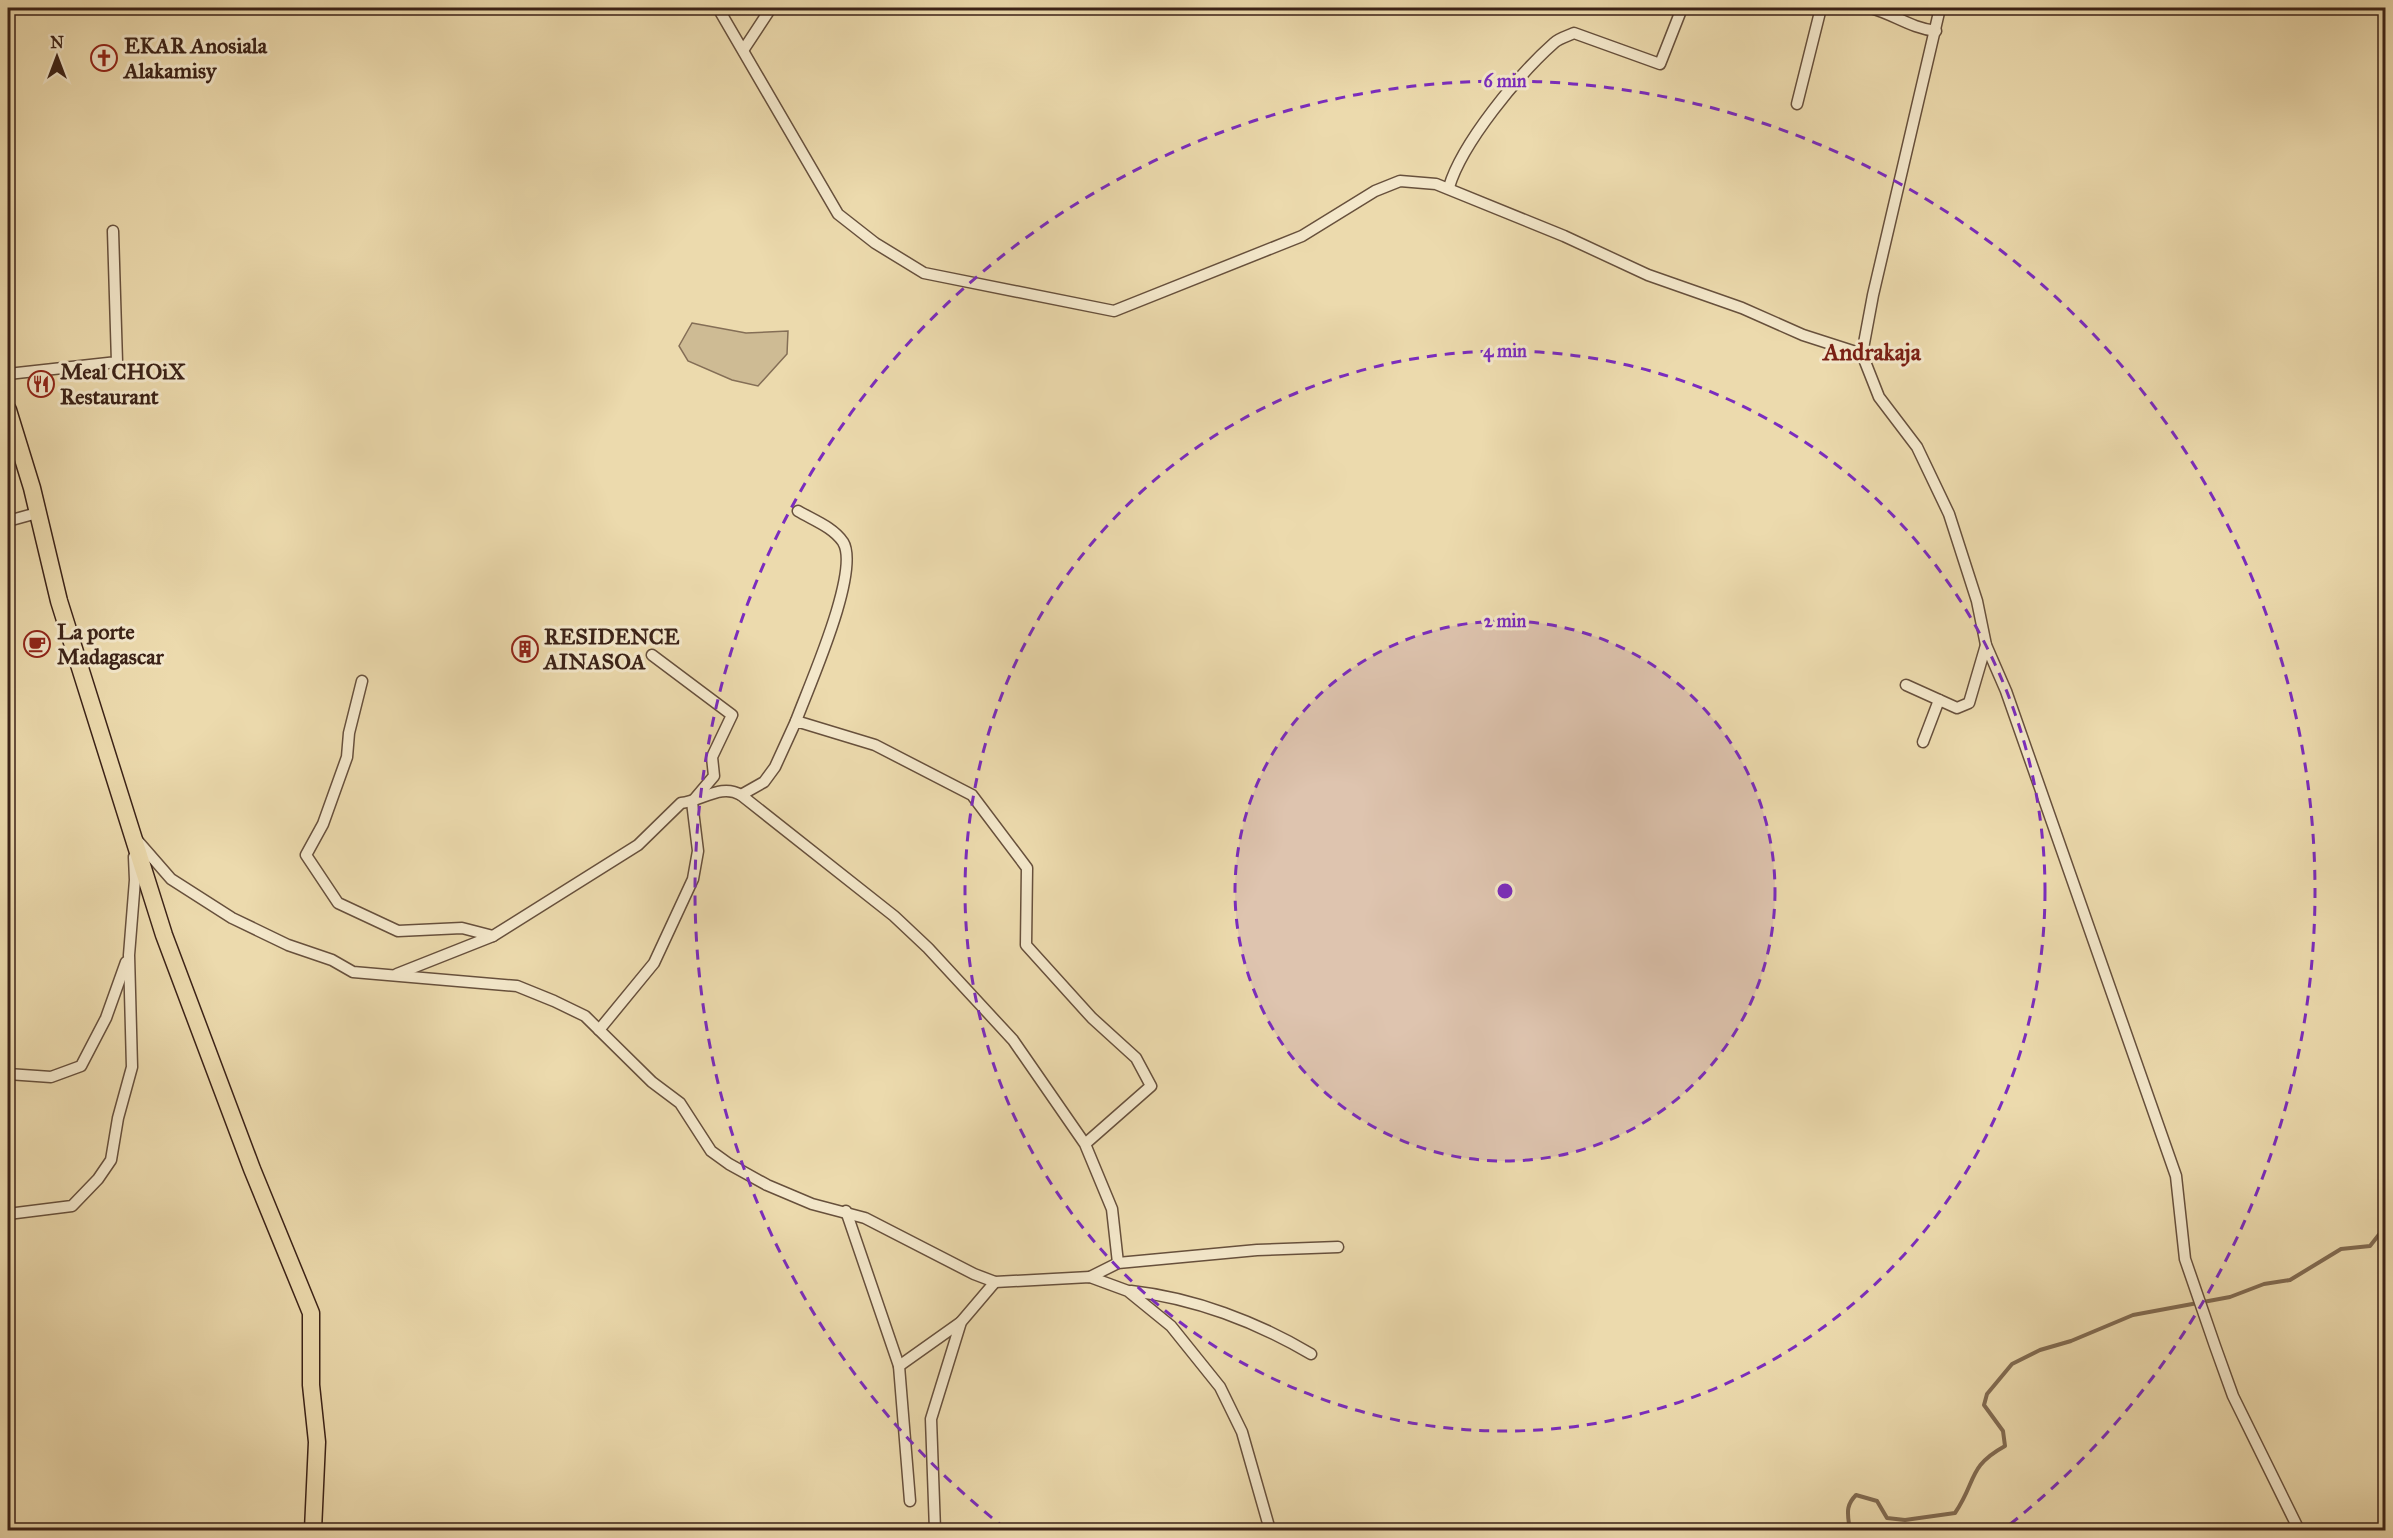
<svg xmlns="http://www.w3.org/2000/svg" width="2393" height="1538" font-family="'IM FELL Great Primer',serif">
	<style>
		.green { fill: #cebb94; stroke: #846e56; stroke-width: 1.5 }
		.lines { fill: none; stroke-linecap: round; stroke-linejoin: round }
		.stream { stroke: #816b52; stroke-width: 4 }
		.minor-casing { stroke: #67503c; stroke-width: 13 }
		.primary-casing { stroke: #3b2217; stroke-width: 19 }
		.minor { stroke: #f3e7ca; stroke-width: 10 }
		.primary { stroke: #ecdaad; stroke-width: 16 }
		.ring { fill: none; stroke: #7b2cbf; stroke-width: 3; stroke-dasharray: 10 8 }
		.labels { text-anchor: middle; stroke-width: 6; stroke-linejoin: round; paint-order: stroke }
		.poi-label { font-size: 22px; font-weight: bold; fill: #3b2217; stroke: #f3e7ca; text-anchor: start }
		.neighbourhood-label { font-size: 24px; font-weight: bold; fill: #7a1f14; stroke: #f3e7ca }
		.centre { fill: #7b2cbf; stroke: #f3e7ca; stroke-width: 3 }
		.ring-label { font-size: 18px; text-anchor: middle; font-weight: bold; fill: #7b2cbf; stroke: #f3e7ca; stroke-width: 6; stroke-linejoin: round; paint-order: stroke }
	</style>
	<rect width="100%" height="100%" fill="#ecdaad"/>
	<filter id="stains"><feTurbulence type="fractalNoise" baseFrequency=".00333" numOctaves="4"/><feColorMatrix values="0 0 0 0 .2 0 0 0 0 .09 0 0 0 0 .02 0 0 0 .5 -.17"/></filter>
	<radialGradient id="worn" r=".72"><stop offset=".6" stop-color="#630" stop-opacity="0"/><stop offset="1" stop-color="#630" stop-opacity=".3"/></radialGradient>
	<polygon class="green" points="692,323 746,333 788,331 787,354 758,386 732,380 688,361 679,346"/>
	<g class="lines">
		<path class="stream" d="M 1810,1530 L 1842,1528 L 1849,1524 C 1847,1511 1847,1504 1856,1495 L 1877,1501 L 1887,1518 L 1905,1520 L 1955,1513 C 1977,1481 1967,1467 2005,1446 L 2003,1431 L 1984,1405 L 1987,1394 L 2012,1364 L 2040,1350 L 2071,1341 L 2133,1315 L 2230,1297 L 2264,1284 L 2290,1280 L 2341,1249 L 2370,1246 L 2381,1232 L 2386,1222"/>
		<defs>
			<g id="minor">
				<polyline points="718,8 838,214 875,243 924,273 1114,311 1302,236 1375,191 1400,181 1436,184 1564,236 1648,275 1742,308 1803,335 1862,354 1879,397 1917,447 1949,514 1977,601 1986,645 2006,691 2176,1176 2185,1259 2215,1346 2233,1396 2299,1530"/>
				<path d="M 1871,8 C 1895,15 1911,28 1936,31"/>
				<polyline points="744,49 771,8"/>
				<polyline points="1797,104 1821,8"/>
				<path d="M 1449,187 C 1462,143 1519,74 1554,43 C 1559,38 1568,36 1574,33 L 1660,64 L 1682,8"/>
				<polyline points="1862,354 1873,295 1940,8"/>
				<polyline points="8,374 117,362 113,231"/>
				<polyline points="8,521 37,513"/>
				<polyline points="362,681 349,733 347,757 323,824 306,855 338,903 398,931 462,928 493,936"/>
				<polyline points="1906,685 1957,708 1969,703 1986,645"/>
				<path d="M 796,721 C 808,688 861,571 843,542 C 833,527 813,520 798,511"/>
				<polyline points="1923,742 1939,700"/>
				<polyline points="137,840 171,879 232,918 288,945 332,960 353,972 517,986 554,1001 585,1016 652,1082 680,1103 711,1151 729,1164 767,1185 812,1204 865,1218 974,1274 995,1282 1090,1277 1128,1291 1171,1326 1220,1387 1242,1432 1270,1530"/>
				<path d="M 397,974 L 493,936 L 638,845 L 681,803 C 702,801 721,783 741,795"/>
				<polyline points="599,1030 654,963 693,879 698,851 692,802 714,776 712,757 732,715 652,655"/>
				<polyline points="8,1074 51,1077 81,1066 106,1018 126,962"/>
				<polyline points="1085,1144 1151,1086 1136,1058 1092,1018 1026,945 1027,868 972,795 875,745 796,721 775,767 764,782 741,795 894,916 928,948 1013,1040 1085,1144 1112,1209 1118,1263"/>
				<polyline points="846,1211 899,1366 910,1501"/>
				<polyline points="8,1214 72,1206 98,1179 111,1160 118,1118 132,1067 129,955 135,880 134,857"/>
				<polyline points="1090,1277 1118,1263 1257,1250 1338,1247"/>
				<path d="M 1131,1291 C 1194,1298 1257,1322 1311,1354"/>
				<polyline points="899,1366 961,1322"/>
				<polyline points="935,1530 931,1419 961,1322 995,1282"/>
			</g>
			<polyline id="primary" points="8,410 32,488 59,601 164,935 252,1169 311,1313 311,1385 317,1442 313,1530"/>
		</defs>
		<use href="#minor" class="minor-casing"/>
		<use href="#primary" class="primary-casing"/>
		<use href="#minor" class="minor"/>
		<use href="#primary" class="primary"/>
	</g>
	<circle cx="1505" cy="891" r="270" fill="#7b2cbf" fill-opacity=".12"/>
	<g class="ring">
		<circle cx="1505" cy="891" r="270"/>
		<circle cx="1505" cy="891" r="540"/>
		<path d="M1006 1529A810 810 0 1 1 2004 1529"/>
	</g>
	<defs>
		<symbol id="church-ring" viewBox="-11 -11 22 22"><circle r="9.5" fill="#f3e7ca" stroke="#8f2418" stroke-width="1.5"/><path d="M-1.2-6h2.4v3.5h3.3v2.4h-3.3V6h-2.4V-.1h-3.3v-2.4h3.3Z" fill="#8f2418"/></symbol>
		<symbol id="restaurant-ring" viewBox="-11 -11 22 22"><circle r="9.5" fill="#f3e7ca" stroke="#8f2418" stroke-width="1.5"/><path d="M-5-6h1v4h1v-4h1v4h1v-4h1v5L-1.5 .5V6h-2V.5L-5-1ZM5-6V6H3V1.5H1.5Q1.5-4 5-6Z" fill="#8f2418"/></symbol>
		<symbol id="cafe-ring" viewBox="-11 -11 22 22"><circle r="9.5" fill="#f3e7ca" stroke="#8f2418" stroke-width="1.5"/><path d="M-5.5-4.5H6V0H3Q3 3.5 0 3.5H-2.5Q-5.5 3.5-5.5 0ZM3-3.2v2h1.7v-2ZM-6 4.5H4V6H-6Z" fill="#8f2418"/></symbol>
		<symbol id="building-ring" viewBox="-11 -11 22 22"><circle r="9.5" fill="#f3e7ca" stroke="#8f2418" stroke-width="1.5"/><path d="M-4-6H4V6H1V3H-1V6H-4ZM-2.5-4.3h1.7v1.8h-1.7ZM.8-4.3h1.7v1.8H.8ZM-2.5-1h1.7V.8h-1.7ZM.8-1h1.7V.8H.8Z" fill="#8f2418"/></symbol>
	</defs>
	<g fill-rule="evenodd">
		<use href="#church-ring" x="89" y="43" width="30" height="30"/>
		<use href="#restaurant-ring" x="26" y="369" width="30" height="30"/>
		<use href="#cafe-ring" x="22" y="629" width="30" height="30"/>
		<use href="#building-ring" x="510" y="634" width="30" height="30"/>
	</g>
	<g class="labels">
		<g class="poi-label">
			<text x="124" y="53">EKAR Anosiala<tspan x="124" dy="25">Alakamisy</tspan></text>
			<text x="60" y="379">Meal CHOiX<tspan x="60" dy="25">Restaurant</tspan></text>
			<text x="57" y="639">La porte<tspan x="57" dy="25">Madagascar</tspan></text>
			<text x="544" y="644">RESIDENCE<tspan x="544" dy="25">AINASOA</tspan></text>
		</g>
		<g class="neighbourhood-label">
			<text x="1872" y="360">Andrakaja</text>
		</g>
	</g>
	<circle cx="1505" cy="891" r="9" class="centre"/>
	<g class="ring-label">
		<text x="1505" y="87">6 min</text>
		<text x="1505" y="357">4 min</text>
		<text x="1505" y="627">2 min</text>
	</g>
	<rect width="2393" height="1538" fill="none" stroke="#ecdaad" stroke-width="30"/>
	<rect x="9" y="9" width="2375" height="1520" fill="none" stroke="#3b2217" stroke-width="3"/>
	<rect x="15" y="15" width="2363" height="1508" fill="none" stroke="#3b2217" stroke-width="1.5"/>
	<g transform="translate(57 57)" stroke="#f3e7ca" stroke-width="4.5" paint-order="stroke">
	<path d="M0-4.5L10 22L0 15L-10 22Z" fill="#3b2217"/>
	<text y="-9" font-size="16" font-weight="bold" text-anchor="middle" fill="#3b2217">N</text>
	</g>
	<rect width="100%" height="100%" filter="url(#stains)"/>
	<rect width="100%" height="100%" fill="url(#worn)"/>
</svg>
